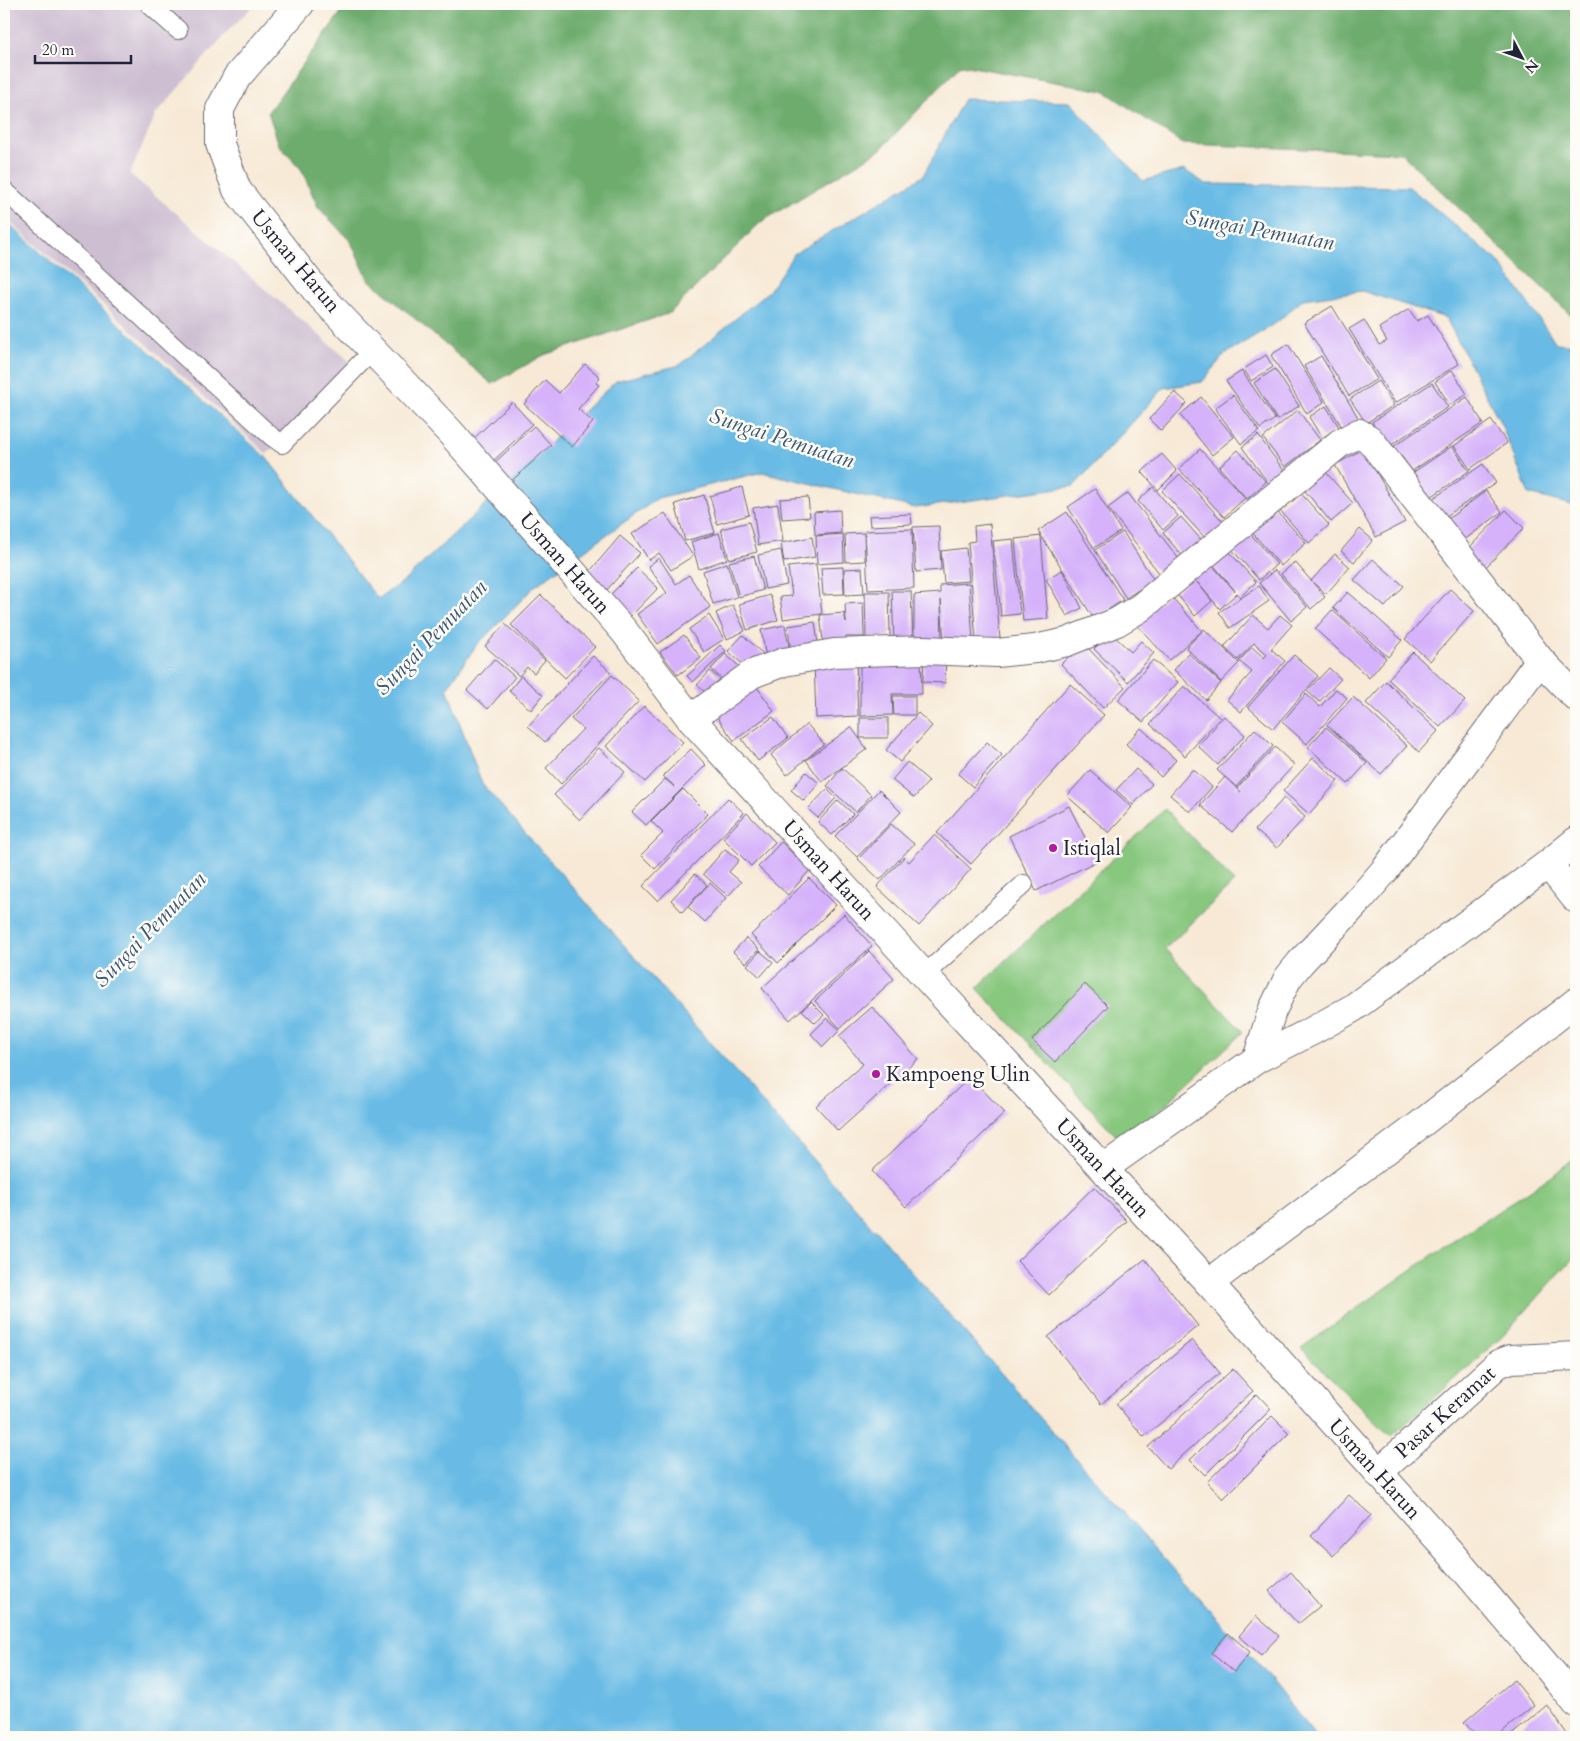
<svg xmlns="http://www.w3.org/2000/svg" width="1580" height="1741" font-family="Cardo,serif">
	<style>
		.industrial { fill: #cdbed2 }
		.green { fill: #87c77e; stroke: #54745c }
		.forest { fill: #6dac6d; stroke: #486754 }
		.water { fill: #69bbe5; stroke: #466e90 }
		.pier { fill: #f7e9d5 }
		.building { fill: #d6b2fa }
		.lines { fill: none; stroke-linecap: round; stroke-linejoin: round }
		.service-casing { stroke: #6d6871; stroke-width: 20 }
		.minor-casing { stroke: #6d6871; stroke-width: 30 }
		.tertiary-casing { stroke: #6d6871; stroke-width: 30 }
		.service { stroke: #fff; stroke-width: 18 }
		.minor { stroke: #fff; stroke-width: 28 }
		.tertiary { stroke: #fff; stroke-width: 28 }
		.poi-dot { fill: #b5179e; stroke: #fdfcf7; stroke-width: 2 }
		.labels { text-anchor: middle; stroke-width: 5; stroke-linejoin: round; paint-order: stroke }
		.street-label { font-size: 21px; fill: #22223b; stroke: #fdfcf7 }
		.poi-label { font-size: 21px; fill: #22223b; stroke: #fdfcf7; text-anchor: start }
		.water-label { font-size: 22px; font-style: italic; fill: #3b5876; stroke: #fdfcf7 }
	</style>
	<rect width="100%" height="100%" fill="#fdfcf7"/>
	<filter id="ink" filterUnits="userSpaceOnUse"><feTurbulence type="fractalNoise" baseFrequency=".02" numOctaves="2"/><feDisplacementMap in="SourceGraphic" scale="10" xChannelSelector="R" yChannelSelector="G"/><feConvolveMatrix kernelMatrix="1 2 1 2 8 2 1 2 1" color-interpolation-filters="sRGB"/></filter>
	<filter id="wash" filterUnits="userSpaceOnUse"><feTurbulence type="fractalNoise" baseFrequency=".0096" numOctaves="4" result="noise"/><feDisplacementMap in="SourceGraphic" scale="20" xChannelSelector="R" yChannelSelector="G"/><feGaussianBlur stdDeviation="1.12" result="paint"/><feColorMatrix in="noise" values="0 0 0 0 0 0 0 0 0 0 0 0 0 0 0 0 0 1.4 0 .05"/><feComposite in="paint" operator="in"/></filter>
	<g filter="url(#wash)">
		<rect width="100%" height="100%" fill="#f7e9d5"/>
		<polygon class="industrial" points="4,4 255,4 227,32 156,114 130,174 353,364 265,456 4,219"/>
		<g class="green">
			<polygon points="1165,809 1234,882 1165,949 1243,1032 1124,1144 977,988"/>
			<polygon points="1576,1156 1576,1255 1503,1336 1391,1437 1301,1348 1434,1254 1556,1173"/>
		</g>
		<polygon class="forest" points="347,4 1576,4 1576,316 1572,316 1401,153 1183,144 1104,91 961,65 880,150 761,222 670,313 544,355 492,384 368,279 351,242 318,207 301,169 279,145 268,112"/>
		<polygon class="water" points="964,99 1070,102 1143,181 1184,170 1206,184 1409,187 1498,261 1556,343 1576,345 1576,506 1529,494 1501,424 1446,318 1362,291 1303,299 1276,323 1225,354 1202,382 1164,388 1074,486 915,508 762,472 658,498 535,586 475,647 447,688 482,784 1265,1673 1316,1737 4,1737 4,219 265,456 378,599 404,581 616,381 680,365 769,291 794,254 923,176"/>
		<polygon class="pier" points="4,217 95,297 267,454 265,456 4,219"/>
		<g id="blocks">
			<g class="building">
				<polygon points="1332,306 1377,379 1349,396 1304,323"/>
				<polygon points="1409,309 1417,321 1428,315 1459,364 1395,403 1349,329 1364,320 1379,345 1387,341 1379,328"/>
				<polygon points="1288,344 1324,402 1307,414 1271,355"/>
				<polygon points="1266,355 1273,367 1251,381 1244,369"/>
				<polygon points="1321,356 1359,419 1343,429 1304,366"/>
				<polygon points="585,364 600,377 596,383 599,385 578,409 593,422 572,447 524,404 545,380 559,393"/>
				<polygon points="1275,369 1299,406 1277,420 1254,383"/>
				<polygon points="1452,370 1467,394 1450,405 1435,382"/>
				<polygon points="1242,371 1275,419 1260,429 1226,381"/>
				<polygon points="1378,381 1394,405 1366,423 1350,399"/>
				<polygon points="1432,383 1448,407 1388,447 1372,422"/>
				<polygon points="1175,392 1187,403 1161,431 1149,419"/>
				<polygon points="1233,395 1259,431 1241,444 1215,408"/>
				<polygon points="1201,397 1234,437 1212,455 1180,415"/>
				<polygon points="1467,397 1483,423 1412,471 1394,446"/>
				<polygon points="512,402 532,424 486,468 466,446"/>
				<polygon points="1326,406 1339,427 1322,438 1309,417"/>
				<polygon points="1298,410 1320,440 1285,467 1263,438"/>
				<polygon points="1491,420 1507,443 1470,469 1454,446"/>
				<polygon points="534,426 551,445 507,485 490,467"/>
				<polygon points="1258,435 1285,472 1269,484 1242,447"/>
				<polygon points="1452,446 1469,471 1425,501 1408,476"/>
				<polygon points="1200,449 1245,498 1224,517 1179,469"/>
				<polygon points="1363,449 1405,522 1376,537 1335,465"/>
				<polygon points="1238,450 1266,482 1247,499 1219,467"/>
				<polygon points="1162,454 1177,471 1158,490 1142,472"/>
				<polygon points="1483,464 1496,483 1440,520 1428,502"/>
				<polygon points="1322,468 1353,503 1331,522 1301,486"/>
				<polygon points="1180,474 1226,525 1208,541 1162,491"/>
				<polygon points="742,487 749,515 717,524 710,496"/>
				<polygon points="1153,487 1178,516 1163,530 1138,501"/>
				<polygon points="1095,489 1121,531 1094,548 1068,507"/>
				<polygon points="1298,490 1329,525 1309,543 1278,508"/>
				<polygon points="1486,491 1502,512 1456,546 1441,524"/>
				<polygon points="1128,493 1182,563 1163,578 1108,508"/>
				<polygon points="704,495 715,533 685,541 675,504"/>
				<polygon points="808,497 810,517 782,519 780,499"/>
				<polygon points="778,504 783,541 758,545 753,508"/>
				<polygon points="1274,508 1306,543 1281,566 1250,530"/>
				<polygon points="840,510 841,533 815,535 814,512"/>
				<polygon points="1506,510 1524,528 1481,572 1463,554"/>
				<polygon points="1067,512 1123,600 1094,619 1038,531"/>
				<polygon points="665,513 693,556 671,570 659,553 649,560 632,534"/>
				<polygon points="911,514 912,524 870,526 869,516"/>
				<polygon points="1181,517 1204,543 1186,560 1163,533"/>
				<polygon points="749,522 757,552 729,559 721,529"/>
				<polygon points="990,524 1000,639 976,641 968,542 975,541 974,526"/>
				<polygon points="939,526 941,570 916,572 913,527"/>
				<polygon points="912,529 914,588 868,590 865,531"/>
				<polygon points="1360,529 1373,540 1354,562 1341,551"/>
				<polygon points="1247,530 1277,564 1259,580 1229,546"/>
				<polygon points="1123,532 1154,580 1126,598 1095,550"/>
				<polygon points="719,533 727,559 699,569 691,542"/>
				<polygon points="864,533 865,561 846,562 845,534"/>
				<polygon points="843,534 844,562 817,564 816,536"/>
				<polygon points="620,536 640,553 604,593 585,577"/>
				<polygon points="1041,536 1048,619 1023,621 1015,539"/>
				<polygon points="812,537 815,557 784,562 781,543"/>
				<polygon points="1013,539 1020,614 1001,616 993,541"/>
				<polygon points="966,548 969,581 944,583 941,551"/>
				<polygon points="1226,548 1256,582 1240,597 1237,593 1220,609 1197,582 1212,601 1195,616 1175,592 1210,563 1235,591 1211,562"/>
				<polygon points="781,550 787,585 765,589 758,555"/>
				<polygon points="1335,554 1350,567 1326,594 1311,581"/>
				<polygon points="754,556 763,590 739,597 729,562"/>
				<polygon points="659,558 676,584 689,575 710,607 658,644 637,614 667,593 648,566"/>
				<polygon points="1373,559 1404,586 1385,607 1354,580"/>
				<polygon points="1295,562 1325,597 1311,609 1281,574"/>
				<polygon points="727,563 737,597 713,604 703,571"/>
				<polygon points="816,564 822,614 783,619 780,597 792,596 788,567"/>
				<polygon points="843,567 844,594 823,595 821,568"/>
				<polygon points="637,568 658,588 630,617 609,596"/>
				<polygon points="862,568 864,594 845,595 844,569"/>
				<polygon points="1062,570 1082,608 1067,616 1046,579"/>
				<polygon points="1275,570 1307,607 1291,621 1259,583"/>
				<polygon points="969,583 973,641 944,643 941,600 942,643 914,644 914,595 940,593 940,585"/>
				<polygon points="1259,586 1269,601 1230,628 1219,612"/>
				<polygon points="1450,589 1474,611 1430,661 1405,639"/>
				<polygon points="892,591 911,591 913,640 894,641"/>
				<polygon points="865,592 889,592 890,637 866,638"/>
				<polygon points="1348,592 1402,640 1388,657 1333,608"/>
				<polygon points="1169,594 1202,631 1169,660 1136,624"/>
				<polygon points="541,595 595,647 565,678 511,625"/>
				<polygon points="770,595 778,620 747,630 739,604"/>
				<polygon points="863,603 864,637 846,637 846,639 823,641 820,615 844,613 846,622 845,604"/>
				<polygon points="733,605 745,631 727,639 716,613"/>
				<polygon points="1332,610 1386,658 1369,678 1315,629"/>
				<polygon points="709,615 724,639 704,652 689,629"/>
				<polygon points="1253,615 1268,628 1280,615 1292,625 1271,649 1285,661 1241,712 1227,700 1252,672 1239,661 1252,647 1264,658 1267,654 1254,643 1238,660 1224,647"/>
				<polygon points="815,622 819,651 791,655 788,626"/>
				<polygon points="505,624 545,660 534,673 527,667 519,676 485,646"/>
				<polygon points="785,625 790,653 766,658 761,630"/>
				<polygon points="1204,629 1239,663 1221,682 1186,648"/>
				<polygon points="1110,632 1131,652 1141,641 1154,653 1128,682 1094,649"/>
				<polygon points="684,635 701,658 678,675 660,652"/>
				<polygon points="743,635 763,654 749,670 728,651"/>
				<polygon points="1083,643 1125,687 1103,708 1061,664"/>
				<polygon points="720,645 726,651 693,682 687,676"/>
				<polygon points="1413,652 1465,701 1440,727 1388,679"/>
				<polygon points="1188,653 1221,683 1206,700 1174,670"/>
				<polygon points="725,654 745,671 731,687 711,669"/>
				<polygon points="924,654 946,654 945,683 923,682"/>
				<polygon points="1294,655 1318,676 1273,729 1248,707"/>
				<polygon points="593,656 611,672 545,742 528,726"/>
				<polygon points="921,657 922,694 892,694 893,715 860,716 860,658"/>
				<polygon points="494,659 515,677 488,709 467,690"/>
				<polygon points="856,660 858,716 816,718 814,662"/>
				<polygon points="1153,660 1178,682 1143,722 1118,700"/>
				<polygon points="1329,668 1341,679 1319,702 1307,691"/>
				<polygon points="710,671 727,685 714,700 697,685"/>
				<polygon points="612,675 639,701 561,784 546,768 583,729 571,719"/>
				<polygon points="521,676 543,695 531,710 509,691"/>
				<polygon points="1386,681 1438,731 1419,752 1366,703"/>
				<polygon points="1070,684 1104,715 971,864 937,833"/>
				<polygon points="1184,686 1220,718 1185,756 1150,724"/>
				<polygon points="757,687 774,711 734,741 717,717"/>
				<polygon points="1336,689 1347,698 1307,744 1282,722 1306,694 1320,707"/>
				<polygon points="893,696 915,696 915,715 894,715"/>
				<polygon points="1353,697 1407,746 1381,774 1327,725"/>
				<polygon points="644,706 683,742 645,782 606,746"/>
				<polygon points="918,713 932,726 900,762 886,750"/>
				<polygon points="1224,716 1245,735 1218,765 1198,746"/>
				<polygon points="773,717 788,738 758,761 742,739"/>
				<rect x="860" y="718" width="28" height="20"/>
				<polygon points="807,724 824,744 787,775 771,755"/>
				<polygon points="851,727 867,749 822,782 806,760"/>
				<polygon points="1326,727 1367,763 1348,784 1308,747"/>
				<polygon points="1141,728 1176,760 1161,777 1126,744"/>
				<polygon points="1255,729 1273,746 1236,787 1217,770"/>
				<polygon points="987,742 1002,755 973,787 958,774"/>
				<polygon points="1275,747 1294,765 1232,832 1200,805 1225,777 1241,792 1237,788"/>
				<polygon points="599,748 625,772 580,820 554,795"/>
				<polygon points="691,749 706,765 646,825 632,812 665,779 675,787 663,776"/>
				<polygon points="1313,758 1338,781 1309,814 1283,791"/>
				<polygon points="907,762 929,781 914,798 892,780"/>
				<polygon points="842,768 871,795 856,812 827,786"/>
				<polygon points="1136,769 1152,784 1133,805 1116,790"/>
				<polygon points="1193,769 1212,787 1190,812 1170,795"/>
				<polygon points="1090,770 1132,807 1109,833 1067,796"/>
				<polygon points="806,772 819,783 804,801 791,790"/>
				<polygon points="683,789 708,814 655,869 641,855 663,833 651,821"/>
				<polygon points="827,789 836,798 818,818 808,809"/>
				<polygon points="879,790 901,812 857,857 835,836"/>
				<polygon points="728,798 744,813 658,901 643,886"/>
				<polygon points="1284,798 1305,817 1277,848 1255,830"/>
				<polygon points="838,800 853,814 832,835 818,822"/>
				<polygon points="1069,806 1097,861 1036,891 1009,836"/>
				<polygon points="747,813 775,842 751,866 723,838"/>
				<polygon points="891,824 914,844 880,880 858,859"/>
				<polygon points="934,835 971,869 919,926 877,887 904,857 909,862"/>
				<polygon points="781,842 810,870 788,895 758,867"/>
				<polygon points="725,849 739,860 729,872 741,882 728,896 703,874"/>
				<polygon points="695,874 707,885 682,912 671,900"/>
				<polygon points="809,878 836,905 778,963 751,935"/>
				<polygon points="710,883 726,898 705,922 688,907"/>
				<polygon points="844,914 872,946 790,1020 762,988"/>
				<polygon points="746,938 759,949 746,963 733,952"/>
				<polygon points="760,951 773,962 760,977 747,965"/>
				<polygon points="869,951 894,979 840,1028 815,1001"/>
				<polygon points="1085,984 1108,1006 1055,1062 1032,1040"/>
				<polygon points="811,1002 824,1015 815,1023 802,1010"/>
				<polygon points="872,1007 918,1059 838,1131 816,1106 863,1064 839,1036"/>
				<polygon points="827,1018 840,1030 823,1047 811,1034"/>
				<polygon points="970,1077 1005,1113 906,1207 872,1171"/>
				<polygon points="1094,1187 1127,1221 1049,1295 1017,1261"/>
				<polygon points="1145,1259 1198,1326 1101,1404 1048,1337"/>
				<polygon points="1192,1340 1220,1373 1144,1437 1116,1404"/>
				<polygon points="1233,1369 1253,1391 1168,1469 1148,1447"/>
				<polygon points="1257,1394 1271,1409 1205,1475 1190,1460"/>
				<polygon points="1272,1416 1289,1433 1223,1499 1207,1482"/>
				<polygon points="1349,1495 1371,1515 1333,1556 1311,1536"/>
				<polygon points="1291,1572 1320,1606 1298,1624 1269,1591"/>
				<polygon points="1256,1616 1279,1636 1261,1655 1239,1636"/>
				<polygon points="1228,1633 1250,1652 1234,1672 1211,1653"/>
				<polygon points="1514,1680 1534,1705 1496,1737 1477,1737 1464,1722"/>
				<polygon points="1547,1705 1569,1737 1509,1737"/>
			</g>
		</g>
	</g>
	<g filter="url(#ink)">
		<use href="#blocks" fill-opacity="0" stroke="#6d6871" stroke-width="1"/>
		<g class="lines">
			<defs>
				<g id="service">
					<polyline points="149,4 178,30"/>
					<polyline points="4,190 271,436 282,444 373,350"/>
					<polyline points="924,975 1024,884"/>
				</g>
				<g id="minor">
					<polyline points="691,719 752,674 784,662 834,653 924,650 997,653 1035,649 1067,642 1117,622 1140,608 1340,443 1359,433 1369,439 1374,445 1540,660 1576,697"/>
					<polyline points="1548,864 1576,899"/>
					<polyline points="1257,1059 1272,1011 1288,978 1300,963 1360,899 1385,870 1540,660"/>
					<polyline points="1104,1168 1257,1059 1314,1030 1353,1008 1548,864 1576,841"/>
					<polyline points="1209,1283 1417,1127 1576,1002"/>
					<polyline points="1378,1473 1498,1364 1511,1359 1576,1356"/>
				</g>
				<polyline id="tertiary" points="300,4 237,77 220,109 220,144 237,190 318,293 450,432 624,631 691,719 924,975 1209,1283 1448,1550 1554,1675 1576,1703"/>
			</defs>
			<use href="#service" class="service-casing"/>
			<use href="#minor" class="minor-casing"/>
			<use href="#tertiary" class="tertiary-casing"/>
			<use href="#service" class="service"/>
			<use href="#minor" class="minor"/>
			<use href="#tertiary" class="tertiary"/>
		</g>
	</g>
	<g class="poi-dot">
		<circle cx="1053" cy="848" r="5"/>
		<circle cx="876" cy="1074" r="5"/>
	</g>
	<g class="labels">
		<g class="street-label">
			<text transform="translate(296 261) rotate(50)" y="7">Usman Harun</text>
			<text transform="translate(565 563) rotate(49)" y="7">Usman Harun</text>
			<text transform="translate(829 870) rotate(48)" y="7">Usman Harun</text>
			<text transform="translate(1103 1168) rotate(47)" y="7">Usman Harun</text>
			<text transform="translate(1445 1412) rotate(-42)" y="7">Pasar Keramat</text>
			<text transform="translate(1375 1469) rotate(48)" y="7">Usman Harun</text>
		</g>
		<g class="poi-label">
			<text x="1063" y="855">Istiqlal</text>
			<text x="886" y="1081">Kampoeng Ulin</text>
		</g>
		<g class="water-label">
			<text transform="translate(1260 229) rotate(10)" y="8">Sungai Pemuatan</text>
			<text transform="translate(782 437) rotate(18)" y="8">Sungai Pemuatan</text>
			<text transform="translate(430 637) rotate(-46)" y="8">Sungai Pemuatan</text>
			<text transform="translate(149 929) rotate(-46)" y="8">Sungai Pemuatan</text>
		</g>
	</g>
	<rect width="1580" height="1741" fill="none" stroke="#fdfcf7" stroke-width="20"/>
	<g transform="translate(1522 58) rotate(131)" stroke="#fdfcf7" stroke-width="4" paint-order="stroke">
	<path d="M0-4L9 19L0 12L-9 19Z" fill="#22223b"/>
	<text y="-8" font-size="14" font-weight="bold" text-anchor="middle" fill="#22223b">N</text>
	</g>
	<path d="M35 55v8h96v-8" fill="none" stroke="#22223b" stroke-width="2.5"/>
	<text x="42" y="55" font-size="15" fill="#22223b" stroke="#fdfcf7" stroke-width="4" paint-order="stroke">20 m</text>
</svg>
